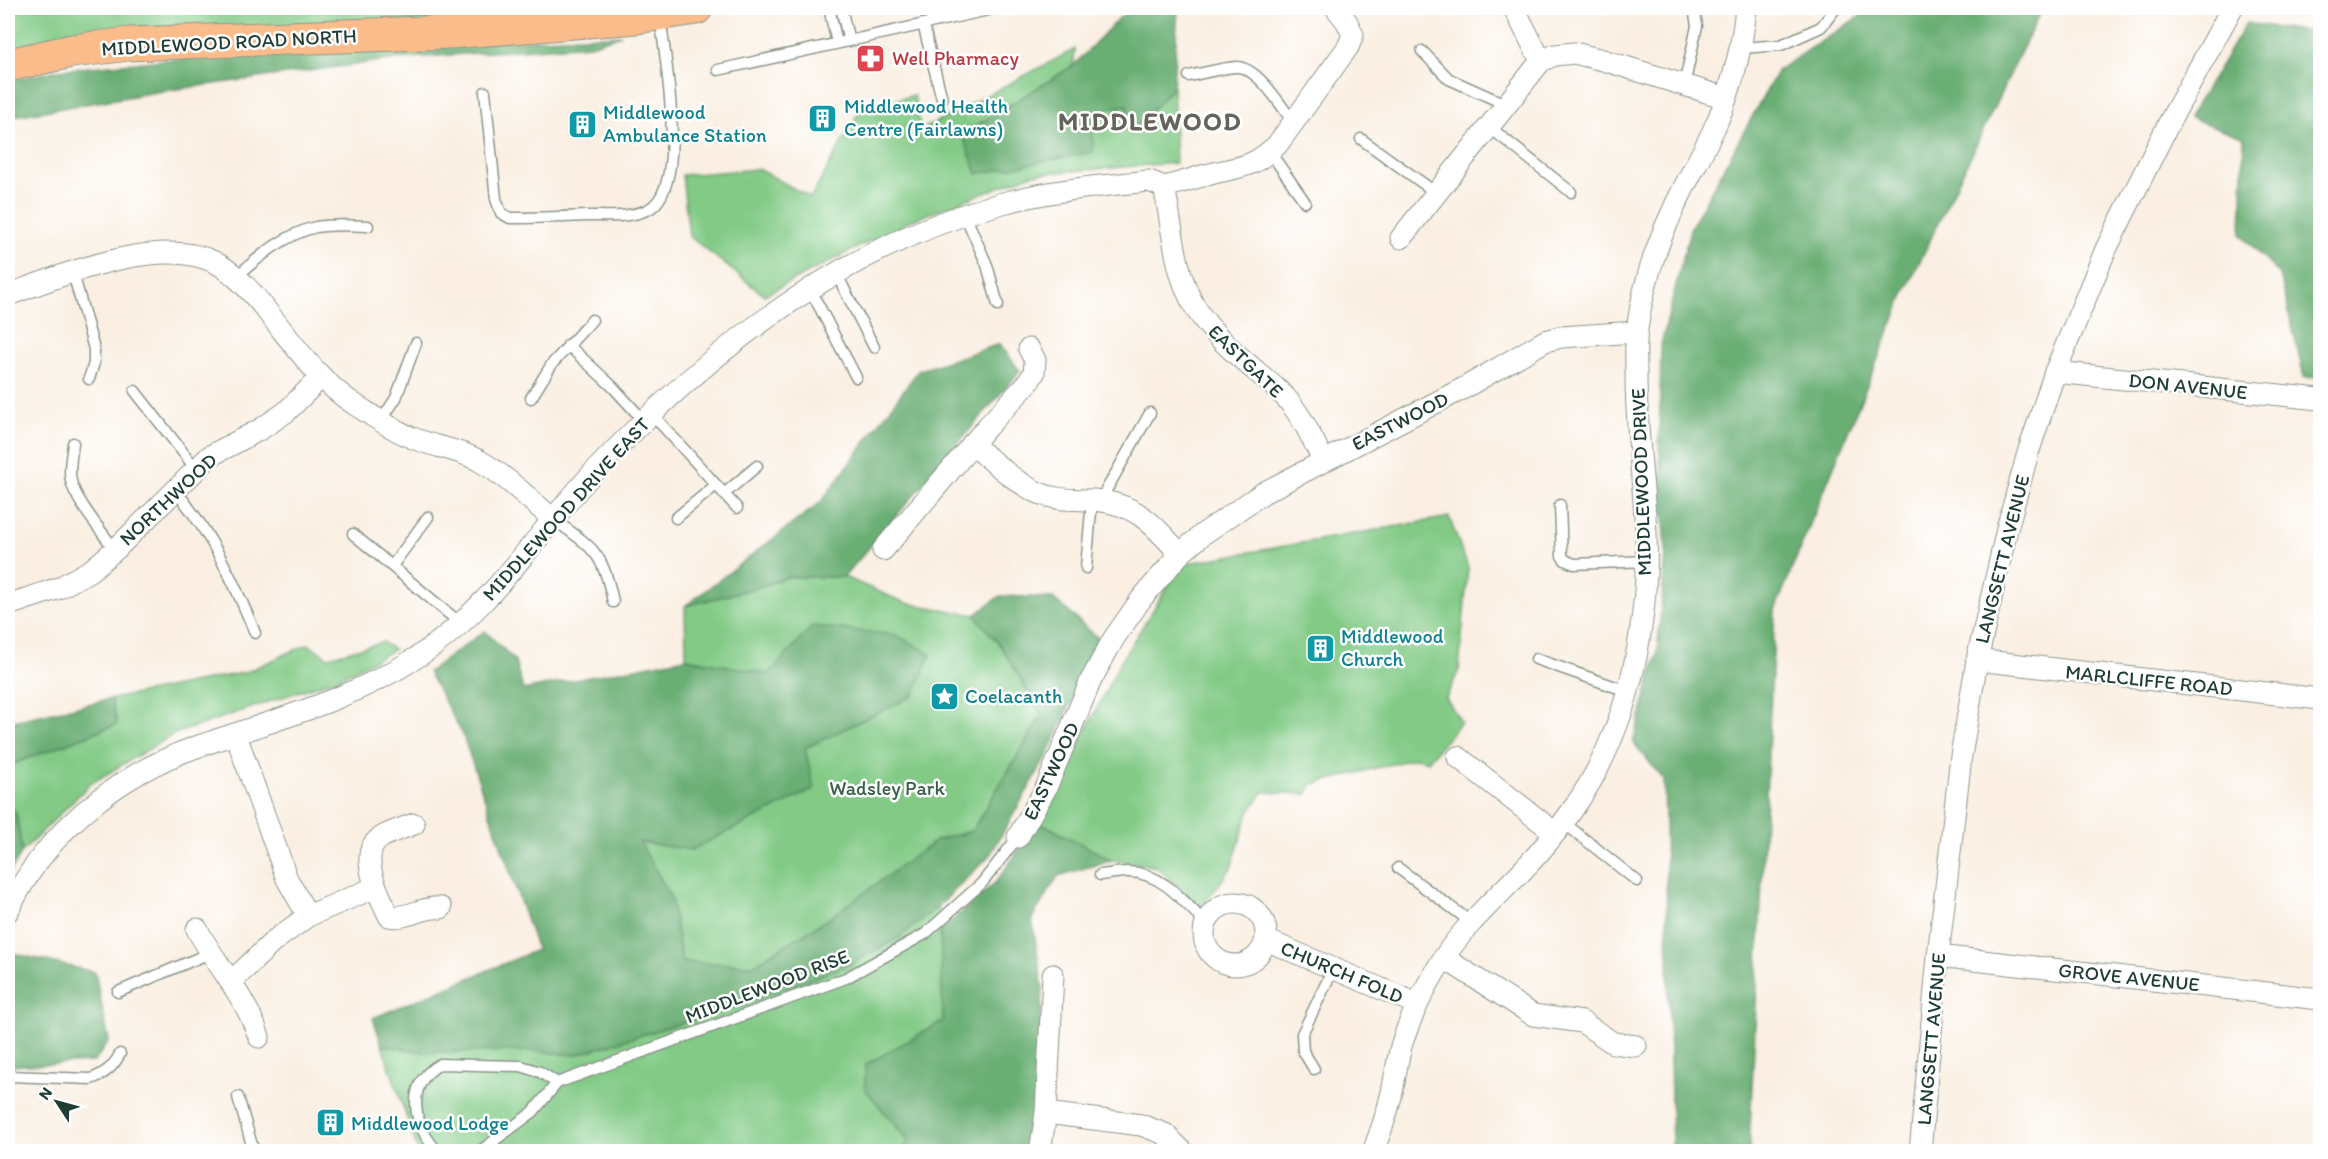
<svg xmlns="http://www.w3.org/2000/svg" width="2328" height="1159" font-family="Itim,sans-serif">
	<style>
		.green { fill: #82ca86; stroke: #50845d; stroke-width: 1.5 }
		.forest { fill: #69ae73; stroke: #447654; stroke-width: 1.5 }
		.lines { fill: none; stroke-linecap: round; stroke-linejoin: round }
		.service-casing { stroke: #8c968b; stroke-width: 13 }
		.minor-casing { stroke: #8c968b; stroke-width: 23 }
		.primary-casing { stroke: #8c968b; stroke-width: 35 }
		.service { stroke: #fff; stroke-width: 10 }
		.minor { stroke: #fff; stroke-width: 21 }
		.primary { stroke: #fabc8b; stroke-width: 33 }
		.labels { text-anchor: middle; stroke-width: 5; stroke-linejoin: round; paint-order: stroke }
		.street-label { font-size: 20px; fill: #1f3d34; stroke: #fff }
		.health-label { font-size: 20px; fill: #be3a42; stroke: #fff; text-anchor: start }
		.culture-label { font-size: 20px; fill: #0d838f; stroke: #fff; text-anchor: start }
		.park-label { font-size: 20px; fill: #386048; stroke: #fff }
		.district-label { font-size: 26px; font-weight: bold; letter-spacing: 1.5px; fill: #65645c; stroke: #fff }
	</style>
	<rect width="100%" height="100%" fill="#fff"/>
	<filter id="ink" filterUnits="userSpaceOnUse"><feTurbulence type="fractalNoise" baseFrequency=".0167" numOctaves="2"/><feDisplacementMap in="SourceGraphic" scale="12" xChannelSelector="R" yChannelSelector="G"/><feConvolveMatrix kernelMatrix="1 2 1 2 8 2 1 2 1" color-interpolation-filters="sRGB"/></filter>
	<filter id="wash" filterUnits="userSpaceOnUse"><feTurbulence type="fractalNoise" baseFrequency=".008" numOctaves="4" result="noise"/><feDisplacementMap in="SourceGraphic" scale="24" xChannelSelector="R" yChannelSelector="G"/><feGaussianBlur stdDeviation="1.35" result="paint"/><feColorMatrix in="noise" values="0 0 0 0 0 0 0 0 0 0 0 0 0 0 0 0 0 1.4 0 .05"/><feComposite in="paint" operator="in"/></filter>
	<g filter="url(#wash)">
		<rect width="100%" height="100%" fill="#faefe2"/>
		<g class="green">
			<polygon points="19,8 590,8 8,54 8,18 15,17"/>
			<polygon points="1075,49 1073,66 962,134 1127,105 1130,133 1173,87 1176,163 1033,174 910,221 764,295 689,236 682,175 759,169 811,198 860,110 914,95 921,130"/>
			<polygon points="1449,517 1468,567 1459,670 1446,698 1461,722 1428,761 1416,758 1313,784 1307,794 1263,792 1249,812 1231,868 1201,909 1157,867 1112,860 1039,822 1122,659 1182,564"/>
			<polygon points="787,577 844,577 906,603 975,615 1002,648 1042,715 972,831 937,840 828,919 753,965 682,962 671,898 639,842 691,850 814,789 805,748 913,696 769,674 686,658 685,606 759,587"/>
			<polygon points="383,642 394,650 336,679 174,734 90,784 22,852 16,814 8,804 8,766 117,724 111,699 246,672 308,644 328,657"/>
			<polygon points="939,906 944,1021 865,1089 909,1142 902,1151 418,1151 382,1045 424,1052 537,1051 575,1055 741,1005 848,965 897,939"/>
		</g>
		<g class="forest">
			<polygon points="1133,8 1178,8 1173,87 1130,134 1127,105 1092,112 1093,152 977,174 962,134 1073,66 1119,18"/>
			<polygon points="1872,8 2042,8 1907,288 1775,610 1749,1151 1672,1151 1664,780 1633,742 1657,655 1666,553 1659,443 1661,345 1690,229 1778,70"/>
			<polygon points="2246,23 2320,33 2320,378 2304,377 2280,275 2241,235 2244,138 2189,117"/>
			<polygon points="621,35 591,45 396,59 163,91 8,117 8,81 59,70 206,56"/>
			<polygon points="1000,344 1020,371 844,577 787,577 759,587 685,606 821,502 918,371"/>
			<polygon points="1000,596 1053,598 1099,639 1049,753 990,855 939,906 895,940 848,965 741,1005 575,1055 537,1051 424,1052 382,1045 373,1018 537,950 462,733 428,672 485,631 515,661 523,690 686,658 769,674 812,626 896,635 931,654 913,696 805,748 814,789 691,850 640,842 671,898 682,962 753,965 828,919 937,840 972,831 1042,715 1002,648 975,615"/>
			<polygon points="111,699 117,724 8,766 8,722"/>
			<polygon points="8,804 16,813 22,852 8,876"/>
			<polygon points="1039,822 1112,860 1058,876 1032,918 1043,989 1036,1091 1029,1151 902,1151 909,1141 865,1089 865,1065 943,1021 940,931 996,882"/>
			<polygon points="8,952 95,972 109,1041 94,1062 8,1066"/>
		</g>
	</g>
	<g filter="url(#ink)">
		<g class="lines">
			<defs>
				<g id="service">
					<polyline points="829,8 837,43"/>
					<polyline points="841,8 849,41"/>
					<polyline points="923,24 942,99"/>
					<polyline points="1742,48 1781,45 1821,27 1836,8"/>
					<polyline points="1422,51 1449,79 1505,104"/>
					<polyline points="718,70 997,8"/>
					<path d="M 1189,76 C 1204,73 1221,68 1236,67 C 1257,66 1282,107 1293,122"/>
					<polyline points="1684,86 1697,26 1694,8"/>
					<path d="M 485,92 L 496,199 L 501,213 L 510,218 C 536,218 562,217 588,216 C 608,216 628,218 647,210 C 690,191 665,56 660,17"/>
					<polyline points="1488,126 1571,192"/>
					<polyline points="1361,139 1435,192"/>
					<polyline points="1270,152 1305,202"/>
					<polyline points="965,215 987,265 998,305"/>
					<polyline points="73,273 94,349 94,363 89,379"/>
					<polyline points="836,273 874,347"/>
					<path d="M 236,277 C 259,257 285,234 316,227 C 333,224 351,225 368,226"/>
					<polyline points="810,289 856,377"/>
					<polyline points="568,345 613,387 644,421"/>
					<polyline points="135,391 196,469"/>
					<polyline points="531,398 552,364 592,320"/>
					<polyline points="652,414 737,508"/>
					<polyline points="381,421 396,398 416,343"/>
					<path d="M 73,443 C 72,455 68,469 71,481 C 75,500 103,533 115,550"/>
					<path d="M 175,490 C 211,533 234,581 255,633"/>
					<polyline points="724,494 757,466"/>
					<polyline points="1100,501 1150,413"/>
					<polyline points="1560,505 1562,556 1565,560 1574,564 1647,561"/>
					<polyline points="676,518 716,485"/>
					<path d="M 553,519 C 593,548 603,551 613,602"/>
					<polyline points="353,534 460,623"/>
					<polyline points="392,566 428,517"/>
					<polyline points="1086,568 1092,500"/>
					<polyline points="1536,659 1627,691"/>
					<polyline points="1563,822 1637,881"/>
					<polyline points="1398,868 1471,922"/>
					<path d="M 1100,875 C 1109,874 1119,872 1128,872 C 1161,872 1184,901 1205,923"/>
					<polyline points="118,992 210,953"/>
					<polyline points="1314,1069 1303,1051 1302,1034 1333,969"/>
					<path d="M 8,1076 L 91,1079 C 105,1074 113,1067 120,1054"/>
					<polyline points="238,1097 254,1152"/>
					<path d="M 438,1152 C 414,1126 403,1085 440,1064 L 521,1066 L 540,1072 L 557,1083"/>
					<polyline points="479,1152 533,1112 557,1083 846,978 925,934 982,883 1018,837"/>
				</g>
				<g id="minor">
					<polyline points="1514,8 1541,61"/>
					<path d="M 1164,187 C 1173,227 1174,272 1195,307 C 1216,341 1249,364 1279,391 C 1299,409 1311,436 1323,460"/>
					<polyline points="1401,238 1541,61 1555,55 1574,53 1603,60 1726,98"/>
					<path d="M 8,295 C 63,275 164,233 218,264 C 238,275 256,297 270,315 C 296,347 319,381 354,404 C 373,416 392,430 413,438 C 434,447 457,449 478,460 C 505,475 529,499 553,519"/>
					<polyline points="2055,372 2320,399"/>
					<path d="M 972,444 C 993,461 1014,482 1039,493 C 1058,501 1074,499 1093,500 C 1136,503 1153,524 1180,554"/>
					<polyline points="883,550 987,427 1027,384 1034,373 1035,360 1029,349"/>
					<polyline points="8,605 59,588 91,570 115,550 210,456 261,429 286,412 320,378"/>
					<polyline points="1977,660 2320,699"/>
					<polyline points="236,735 287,879 308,916"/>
					<polyline points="1458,757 1554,832"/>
					<path d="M 414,824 C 404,828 392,831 382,837 C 355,852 380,896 389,916 C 406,920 423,906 441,908"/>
					<polyline points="1018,837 1046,788 1091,680 1114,638 1142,598 1180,554 1203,534 1263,493 1464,388 1545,341 1561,337 1636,332"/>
					<circle cx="1235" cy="934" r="31"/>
					<path d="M 8,911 C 45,833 117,774 199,746 C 274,720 352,700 419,656 C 491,609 535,535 593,473 C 705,353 842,246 1003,203 C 1051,190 1100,186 1149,181 L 1164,187 C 1181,183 1197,177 1214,173 C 1244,166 1253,167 1277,145 L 1348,47 L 1353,35 L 1347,22 L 1336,8"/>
					<path d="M 197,929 C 216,965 246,997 259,1037"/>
					<polyline points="1266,940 1417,1004"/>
					<polyline points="1938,956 2320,999"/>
					<polyline points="1444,958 1533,1015 1582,1022 1613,1043 1636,1046"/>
					<polyline points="231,982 275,940 308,916 376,887"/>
					<polyline points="1046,1113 1141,1125 1165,1134 1183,1152"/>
					<polyline points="1040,1152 1046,1113 1053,975"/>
					<path d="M 1373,1152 C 1379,1136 1385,1120 1389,1104 C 1395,1084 1396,1063 1402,1043 C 1412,1013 1426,985 1443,959 C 1465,925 1494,900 1522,871 C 1555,837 1588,793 1607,749 C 1638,681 1651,591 1645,517 C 1642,469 1636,422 1636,374 C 1636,360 1635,344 1637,330 C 1642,292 1654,251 1670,217 C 1684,184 1703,154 1717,122 C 1733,85 1742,47 1746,8"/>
					<polyline points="1920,1152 1938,956 1961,756 1977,660 2008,525 2028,453 2055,372 2106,249 2171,119 2232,8"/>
				</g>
				<polyline id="primary" points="8,65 72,51 129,44 451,32 637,17 696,8"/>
			</defs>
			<use href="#service" class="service-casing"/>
			<use href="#minor" class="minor-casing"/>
			<use href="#primary" class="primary-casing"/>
			<use href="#service" class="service"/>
			<use href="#minor" class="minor"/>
			<use href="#primary" class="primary"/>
		</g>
	</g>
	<defs>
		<symbol id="pharmacy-square" viewBox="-11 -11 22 22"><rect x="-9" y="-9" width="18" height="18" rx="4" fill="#e0444e" stroke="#fff"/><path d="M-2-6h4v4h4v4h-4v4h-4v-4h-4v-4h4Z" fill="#fff"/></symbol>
		<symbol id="building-square" viewBox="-11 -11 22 22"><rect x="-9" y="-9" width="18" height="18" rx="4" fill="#0f9aa8" stroke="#fff"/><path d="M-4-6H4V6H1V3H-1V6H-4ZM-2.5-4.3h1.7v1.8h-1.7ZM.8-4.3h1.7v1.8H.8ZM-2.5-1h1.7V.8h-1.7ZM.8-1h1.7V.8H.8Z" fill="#fff"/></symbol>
		<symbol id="sight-square" viewBox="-11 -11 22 22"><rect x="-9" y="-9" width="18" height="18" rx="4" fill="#0f9aa8" stroke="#fff"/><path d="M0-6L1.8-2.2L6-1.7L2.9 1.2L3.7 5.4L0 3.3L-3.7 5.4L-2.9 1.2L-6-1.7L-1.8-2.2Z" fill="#fff"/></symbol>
	</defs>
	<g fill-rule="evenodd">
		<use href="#pharmacy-square" x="854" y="42" width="33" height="33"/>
		<use href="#building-square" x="806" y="102" width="33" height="33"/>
		<use href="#building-square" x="566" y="108" width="33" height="33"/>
		<use href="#building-square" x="1304" y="632" width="33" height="33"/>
		<use href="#sight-square" x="928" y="680" width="33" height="33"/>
		<use href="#building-square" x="314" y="1106" width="33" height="33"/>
	</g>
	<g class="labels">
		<g class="street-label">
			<text transform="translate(229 42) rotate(-3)" y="7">MIDDLEWOOD ROAD NORTH</text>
			<text transform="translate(1246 361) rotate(44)" y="7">EASTGATE</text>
			<text transform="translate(2188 386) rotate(6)" y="7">DON AVENUE</text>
			<text transform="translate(1400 421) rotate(-27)" y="7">EASTWOOD</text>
			<text transform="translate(1641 482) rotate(-92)" y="7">MIDDLEWOOD DRIVE</text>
			<text transform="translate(168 499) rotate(-43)" y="7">NORTHWOOD</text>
			<text transform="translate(566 509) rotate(-48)" y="7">MIDDLEWOOD DRIVE EAST</text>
			<text transform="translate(2002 559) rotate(-76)" y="7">LANGSETT AVENUE</text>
			<text transform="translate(2149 680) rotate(6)" y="7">MARLCLIFFE ROAD</text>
			<text transform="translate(1051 771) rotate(-65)" y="7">EASTWOOD</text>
			<text transform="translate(1342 972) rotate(23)" y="7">CHURCH FOLD</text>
			<text transform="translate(2129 977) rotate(6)" y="7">GROVE AVENUE</text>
			<text transform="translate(767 986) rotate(-21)" y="7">MIDDLEWOOD RISE</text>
			<text transform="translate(1931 1039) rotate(-85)" y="7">LANGSETT AVENUE</text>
		</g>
		<g class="health-label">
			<text x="892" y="65">Well Pharmacy</text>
		</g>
		<g class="culture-label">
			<text x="844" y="113">Middlewood Health<tspan x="844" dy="23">Centre (Fairlawns)</tspan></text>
			<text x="603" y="119">Middlewood<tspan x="603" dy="23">Ambulance Station</tspan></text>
			<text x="1341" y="643">Middlewood<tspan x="1341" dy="23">Church</tspan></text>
			<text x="965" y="703">Coelacanth</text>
			<text x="351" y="1130">Middlewood Lodge</text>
		</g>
		<g class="park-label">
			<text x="887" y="795">Wadsley Park</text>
		</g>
		<g class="district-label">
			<text x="1150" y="130">MIDDLEWOOD</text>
		</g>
	</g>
	<rect width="2328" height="1159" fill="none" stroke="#fff" stroke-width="30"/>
	<g transform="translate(57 1102) rotate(306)" stroke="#ffffff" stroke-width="4.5" paint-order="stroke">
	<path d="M0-4.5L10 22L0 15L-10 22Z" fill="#1f3d34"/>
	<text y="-9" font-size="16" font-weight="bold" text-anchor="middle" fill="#1f3d34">N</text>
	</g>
</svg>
